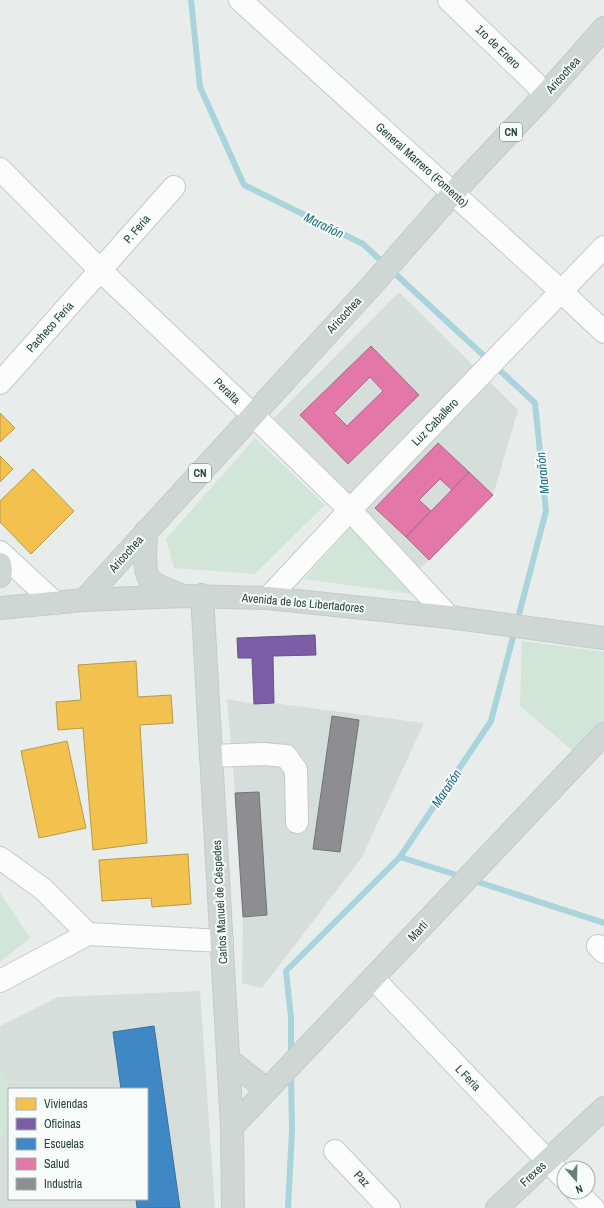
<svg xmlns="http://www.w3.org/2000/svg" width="604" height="1208" font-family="'Archivo Narrow',sans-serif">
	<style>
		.built { fill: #d6dedb; fill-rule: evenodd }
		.green { fill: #d1e6d8 }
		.homes { fill: #f2c14e; stroke: #b49b48 }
		.offices { fill: #7b5ea7; stroke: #615686 }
		.schools { fill: #3f88c5; stroke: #37739b }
		.health { fill: #e377a8; stroke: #aa6787; fill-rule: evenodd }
		.industry { fill: #8d8d92; stroke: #6e7678 }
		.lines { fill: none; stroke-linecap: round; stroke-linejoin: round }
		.stream { stroke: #a9d4db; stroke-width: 6 }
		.minor-casing { stroke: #c5cac8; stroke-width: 24 }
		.major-casing { stroke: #c3ccc9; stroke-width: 24 }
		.minor { stroke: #fcfcfc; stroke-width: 22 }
		.major { stroke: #cfd7d5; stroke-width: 22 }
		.labels { text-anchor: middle; stroke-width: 4; stroke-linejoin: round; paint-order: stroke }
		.shield { fill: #f7fbf9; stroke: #637a73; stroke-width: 1 }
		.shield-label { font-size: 11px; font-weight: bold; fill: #24423a }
		.street-label { font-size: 12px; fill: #24423a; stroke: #f7fbf9 }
		.water-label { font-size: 13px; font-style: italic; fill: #1c6f80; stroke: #f7fbf9 }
	</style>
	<rect width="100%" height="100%" fill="#e8edeb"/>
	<g class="built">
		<polygon points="399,292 518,410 493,495 420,569 270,422"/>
		<polygon points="227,699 254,704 274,703 424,723 362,857 262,988 242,983 243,917 235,793"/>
		<path d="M 200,991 L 215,1208 L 0,1208 L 0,1026 L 58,997 ZM 9,1089 L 147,1089 L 147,1199 L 9,1199 Z"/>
	</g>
	<g class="green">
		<polygon points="255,438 325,505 255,574 174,568 166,539"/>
		<polygon points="351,527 413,594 304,579"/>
		<polygon points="522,641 604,652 604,727 579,756 520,706"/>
		<polygon points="0,893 30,938 0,962"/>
		<polygon points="0,1069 10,1089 9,1132 0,1136"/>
	</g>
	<g class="homes">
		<polygon points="0,413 15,428 0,442"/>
		<polygon points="0,456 13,469 0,482"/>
		<polygon points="33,469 74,511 31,554 0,522 0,501"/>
		<polygon points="136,661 138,697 171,695 173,723 140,725 147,843 93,850 83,728 58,730 56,702 81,700 78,665"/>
		<polygon points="67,741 86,828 39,838 21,751"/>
		<polygon points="188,854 191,904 152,907 151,898 102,901 99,860"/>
	</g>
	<polygon class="offices" points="315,635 316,655 273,656 274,703 254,704 252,658 238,658 237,638"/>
	<polygon class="schools" points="154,1026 180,1208 137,1208 136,1199 147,1199 147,1089 121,1089 113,1032"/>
	<g class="health">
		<path d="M 371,346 L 419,395 L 348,464 L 300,415 ZM 370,377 L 383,391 L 347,426 L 334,413 Z"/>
		<polygon points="438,443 469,472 452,490 440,479 419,500 431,511 406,537 375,508"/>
		<polygon points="469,472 493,495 429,560 406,537"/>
	</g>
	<g class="industry">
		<polygon points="332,716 359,720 340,852 313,849"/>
		<polygon points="259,792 267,915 243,917 235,793"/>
	</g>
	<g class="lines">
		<g class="stream">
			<polyline points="191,0 200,87 244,185 363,244 535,403 546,511 491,721 400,857 286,971 291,1018 291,1055"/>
			<polyline points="400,857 463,877"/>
			<polyline points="472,880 604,923"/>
			<polyline points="288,1208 292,1131 291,1072"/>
		</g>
		<defs>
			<g id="minor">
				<polyline points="240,0 562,292 604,332"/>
				<polyline points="449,0 535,83 545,95"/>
				<polyline points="0,169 101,271 253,415 350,510 449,617"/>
				<polyline points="0,383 174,187"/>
				<polyline points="0,552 55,603"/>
				<polyline points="268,598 350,510 604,247"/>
				<polyline points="211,756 263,754 286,756 296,770 297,822"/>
				<polyline points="0,858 43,889 88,934"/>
				<polyline points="598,946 604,952"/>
				<polyline points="373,978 564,1178"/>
				<polyline points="0,981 88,934 222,941"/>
				<polyline points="335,1151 389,1208"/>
				<polyline points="577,1192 593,1208"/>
			</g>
			<g id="major">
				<path d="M 146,531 C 146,543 142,572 151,581 C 159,587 171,591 180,595"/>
				<polyline points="0,564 1,570 0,576"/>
				<polyline points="202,595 232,1127 233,1208"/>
				<polyline points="84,600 373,284 453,193 545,95 604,28"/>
				<polyline points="0,608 84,600 183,596 268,598 449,617 604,638"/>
				<polyline points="228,1059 267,1090"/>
				<polyline points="232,1127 604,734"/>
				<polyline points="497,1208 604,1108"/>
			</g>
		</defs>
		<use href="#minor" class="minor-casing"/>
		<use href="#major" class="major-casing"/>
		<use href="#minor" class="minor"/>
		<use href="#major" class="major"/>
	</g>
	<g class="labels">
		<g class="shield">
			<rect x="500" y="123" width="22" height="18" rx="3"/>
			<rect x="189" y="464" width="22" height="18" rx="3"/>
		</g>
		<g class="shield-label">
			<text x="511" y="136">CN</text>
			<text x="200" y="477">CN</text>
		</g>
		<g class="street-label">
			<text transform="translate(498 47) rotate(44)" y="4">1ro de Enero</text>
			<text transform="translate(563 75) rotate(-48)" y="4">Aricochea</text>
			<text transform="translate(422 165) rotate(42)" y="4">General Marrero (Fomento)</text>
			<text transform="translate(137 229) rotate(-49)" y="4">P. Feria</text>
			<text transform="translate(344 315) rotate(-47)" y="4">Aricochea</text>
			<text transform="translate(50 327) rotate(-48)" y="4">Pacheco Feria</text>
			<text transform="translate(227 391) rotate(44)" y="4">Peralta</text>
			<text transform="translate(435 422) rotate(-46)" y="4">Luz Caballero</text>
			<text transform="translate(126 554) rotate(-48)" y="4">Aricochea</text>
			<text transform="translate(303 603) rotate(5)" y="4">Avenida de los Libertadores</text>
			<text transform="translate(220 902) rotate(-93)" y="4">Carlos Manuel de Céspedes</text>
			<text transform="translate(418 931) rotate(-47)" y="4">Martí</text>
			<text transform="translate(468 1078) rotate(46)" y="4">L Feria</text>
			<text transform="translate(533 1174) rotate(-43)" y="4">Frexes</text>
			<text transform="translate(362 1179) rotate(47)" y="4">Paz</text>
		</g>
		<g class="water-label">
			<text transform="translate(324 225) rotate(26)" y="5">Marañón</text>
			<text transform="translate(542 473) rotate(-96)" y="5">Marañón</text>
			<text transform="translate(446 788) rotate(-56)" y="5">Marañón</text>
		</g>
	</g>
	<rect x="8" y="1088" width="140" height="112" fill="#f7fbf9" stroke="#a3b1ad"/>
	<rect x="16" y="1098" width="20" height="12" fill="#f2c14e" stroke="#a3b1ad"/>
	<text x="44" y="1108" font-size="12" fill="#24423a">Viviendas</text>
	<rect x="16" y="1118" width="20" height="12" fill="#7b5ea7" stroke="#a3b1ad"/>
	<text x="44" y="1128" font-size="12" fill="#24423a">Oficinas</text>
	<rect x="16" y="1138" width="20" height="12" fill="#3f88c5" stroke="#a3b1ad"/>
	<text x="44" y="1148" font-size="12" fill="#24423a">Escuelas</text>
	<rect x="16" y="1158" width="20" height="12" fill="#e377a8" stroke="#a3b1ad"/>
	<text x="44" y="1168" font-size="12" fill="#24423a">Salud</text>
	<rect x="16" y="1178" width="20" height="12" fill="#8d8d92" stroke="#a3b1ad"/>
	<text x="44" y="1188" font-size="12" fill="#24423a">Industria</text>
	<g transform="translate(576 1180) rotate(160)"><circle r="19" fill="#f7fbf9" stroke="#a3b1ad"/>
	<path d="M0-3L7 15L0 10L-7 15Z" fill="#697e78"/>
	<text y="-6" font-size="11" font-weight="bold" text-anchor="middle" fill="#24423a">N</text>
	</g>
</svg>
